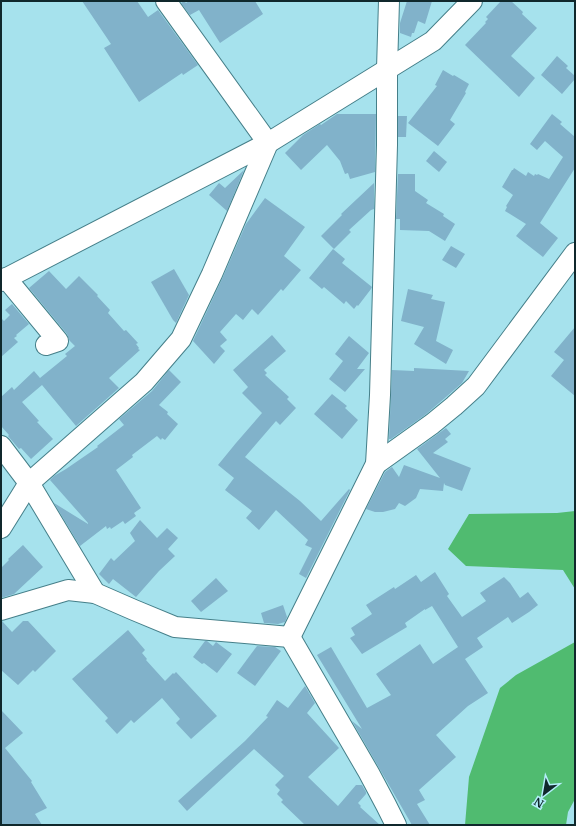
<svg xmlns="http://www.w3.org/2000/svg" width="576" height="826" font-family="Merriweather,serif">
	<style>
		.forest { fill: #50bb70 }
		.building { fill: #81b2ca }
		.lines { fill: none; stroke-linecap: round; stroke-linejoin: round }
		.minor-casing { stroke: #457f89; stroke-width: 22 }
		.minor { stroke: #fff; stroke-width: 20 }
	</style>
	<rect width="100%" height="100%" fill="#a6e2ed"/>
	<g class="forest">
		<polygon points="575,511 575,589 563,570 466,566 448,549 469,514 557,513"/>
		<polygon points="575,642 575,799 568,812 566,825 465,825 469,777 500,688 516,675"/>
	</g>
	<g class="building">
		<polygon points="82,1 137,1 148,17 158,10 198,65 183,75 182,73 139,102 104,48 111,44"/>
		<polygon points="184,1 186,3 189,1 255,1 263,14 220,43 199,10 190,15 181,3"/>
		<polygon points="407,1 432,1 425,24 418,21 414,33 412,33 411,37 400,33 400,23"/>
		<polygon points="501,1 511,1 523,12 522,14 537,28 511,56 535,78 519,97 465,45 486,23 485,22 488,19 486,17"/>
		<polygon points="557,56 568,66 566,68 575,76 575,79 562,94 541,75"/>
		<polygon points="443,70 453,76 454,75 469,84 465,92 466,93 450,120 455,124 438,146 408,123 437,86 435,85"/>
		<polygon points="337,114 376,114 375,172 350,179 348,173 345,174 340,161 327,145 301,170 285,153 303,135 320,124 321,125"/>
		<polygon points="552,114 562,122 560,124 575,137 575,168 540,223 558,238 543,257 516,236 526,224 505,211 507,207 506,206 513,195 502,187 512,170 513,170 514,168 526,176 528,172 534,176 535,174 537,175 538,174 549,179 563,157 545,141 537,150 530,144"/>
		<polygon points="398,116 407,116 406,137 398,137"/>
		<polygon points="434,151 447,162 439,172 426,161"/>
		<polygon points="244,170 227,211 209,195 219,183 225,188"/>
		<polygon points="398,174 415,174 415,191 428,200 426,203 444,214 443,216 455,224 445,241 429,231 400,230 400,219 396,219"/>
		<polygon points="374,183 374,209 371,210 349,230 351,232 334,249 321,236 342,215 341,214"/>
		<polygon points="265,198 305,227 284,256 301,270 283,291 281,289 258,315 252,309 243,320 236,314 220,332 227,340 220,346 225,351 214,364 193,341 222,279 246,224"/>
		<polygon points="451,246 465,254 456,268 442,260"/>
		<polygon points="333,249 345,259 342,263 372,287 371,289 358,306 357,305 354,309 346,301 344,304 324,287 322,289 309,278"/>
		<polygon points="174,269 189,295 176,323 173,320 151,282"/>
		<polygon points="49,271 66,289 79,276 98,295 97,296 110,310 108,313 124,331 126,330 138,343 136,344 139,348 138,349 140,350 109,378 119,388 76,426 42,385 22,402 39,421 37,422 53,439 31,459 21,448 19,449 8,436 9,435 1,426 1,397 12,387 14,390 34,371 40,378 67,356 65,354 75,346 69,340 67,334 29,288"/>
		<polygon points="408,289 433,295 431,299 445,302 436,341 453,350 446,364 414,344 424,327 401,321"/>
		<polygon points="12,304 29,324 16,335 17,336 14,338 18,342 1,357 1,318 4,321 10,315 5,310"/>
		<polygon points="575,327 575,396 551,376 564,360 554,352"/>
		<polygon points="272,335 286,351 264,370 267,373 265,375 289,397 287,399 296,408 280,425 276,421 245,457 300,501 321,521 349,489 350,490 306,578 299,574 312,548 305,545 308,540 276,510 259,530 246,518 252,511 225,490 234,478 218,465 236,443 262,413 242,393 248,387 233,370"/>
		<polygon points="349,336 369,353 357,369 365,369 345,392 329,379 343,361 335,354"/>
		<polygon points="414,368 469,371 462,383 446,397 425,415 391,439 389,439 392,370 414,371"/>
		<polygon points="169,370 181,382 159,405 168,412 167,414 178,424 165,440 162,438 161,440 157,436 132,455 133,457 116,470 141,508 134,513 136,516 125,524 123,521 111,529 110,527 107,529 106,526 80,546 54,503 88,524 88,523 50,480 54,476 66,469 98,447 97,446 124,425 119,419 152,391"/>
		<polygon points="332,394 347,406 345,408 358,420 342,439 314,414"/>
		<polygon points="446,428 451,434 445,439 448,442 433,453 471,468 462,491 445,485 444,483 443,491 420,489 416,498 405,506 399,503 395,509 383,512 375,512 366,509 385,472 392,467 399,477 404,465 440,478 417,449"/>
		<polygon points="140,520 157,538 167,528 178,538 168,549 175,556 159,571 136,597 113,579 109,584 99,574 111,558 114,561 135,541 130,533"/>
		<polygon points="23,545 43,567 14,594 1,598 1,568 9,560 8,559"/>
		<polygon points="435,572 449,594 447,596 462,617 486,601 480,593 504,577 510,583 520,598 528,592 538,605 529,612 512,623 508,617 477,638 483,647 465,659 488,693 468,706 436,735 456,757 419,790 425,800 417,804 430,825 412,825 352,721 362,729 317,655 331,647 367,708 391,695 376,674 420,644 433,664 458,647 432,606 425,610 425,609 405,623 407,627 362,654 350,638 355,635 351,628 372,614 366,605 394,587 395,589 416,575 421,582"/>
		<polygon points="216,578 228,591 201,612 191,601"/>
		<polygon points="283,605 287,617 285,622 278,624 264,623 261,613"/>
		<polygon points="1,621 2,621 12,632 23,621 28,621 56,651 35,672 33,670 18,685 1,670"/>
		<polygon points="128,630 145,650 142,653 147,659 146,660 165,681 173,673 174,674 176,672 217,716 191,739 176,723 180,719 162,698 134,723 131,720 117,734 105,721 108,718 72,679"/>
		<polygon points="205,641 207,641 213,646 216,642 232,654 217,673 204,663 202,664 193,657"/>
		<polygon points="257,646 275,647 281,651 255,686 237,673"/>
		<polygon points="305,686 315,703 307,713 339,748 308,777 338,806 356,785 362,785 366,792 366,794 358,803 361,806 360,807 380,825 305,825 281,802 283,800 277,794 280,790 275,785 284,776 254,749 187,811 178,801 245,741 268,717 266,716 277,700 288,708"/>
		<polygon points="1,710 23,733 5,748 32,781 31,782 47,808 35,814 42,825 1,825"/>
	</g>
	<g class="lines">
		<defs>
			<g id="minor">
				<polyline points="166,1 268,143"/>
				<polyline points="6,278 58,341 46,345"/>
				<polyline points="1,281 268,143 433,41 472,1"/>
				<polyline points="1,446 29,483 95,593"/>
				<polyline points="376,464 432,424 454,406 476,386 575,253"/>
				<polyline points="1,528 29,483 144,382 181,339 212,274 268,143"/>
				<polyline points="1,610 68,590 95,593 134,610 175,627 290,637"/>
				<polyline points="290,637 376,464 380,395 387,145 387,69 389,1"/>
				<polyline points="290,637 369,773 386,805 396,825"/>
			</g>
		</defs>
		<use href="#minor" class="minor-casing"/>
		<use href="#minor" class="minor"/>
	</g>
	<rect width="576" height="826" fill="none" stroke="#10282c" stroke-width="4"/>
	<g transform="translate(544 794) rotate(211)" stroke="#b3effa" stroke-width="3" paint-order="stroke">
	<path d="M0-3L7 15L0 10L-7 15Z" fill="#10282c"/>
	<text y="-6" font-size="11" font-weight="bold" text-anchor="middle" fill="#10282c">N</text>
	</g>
</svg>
